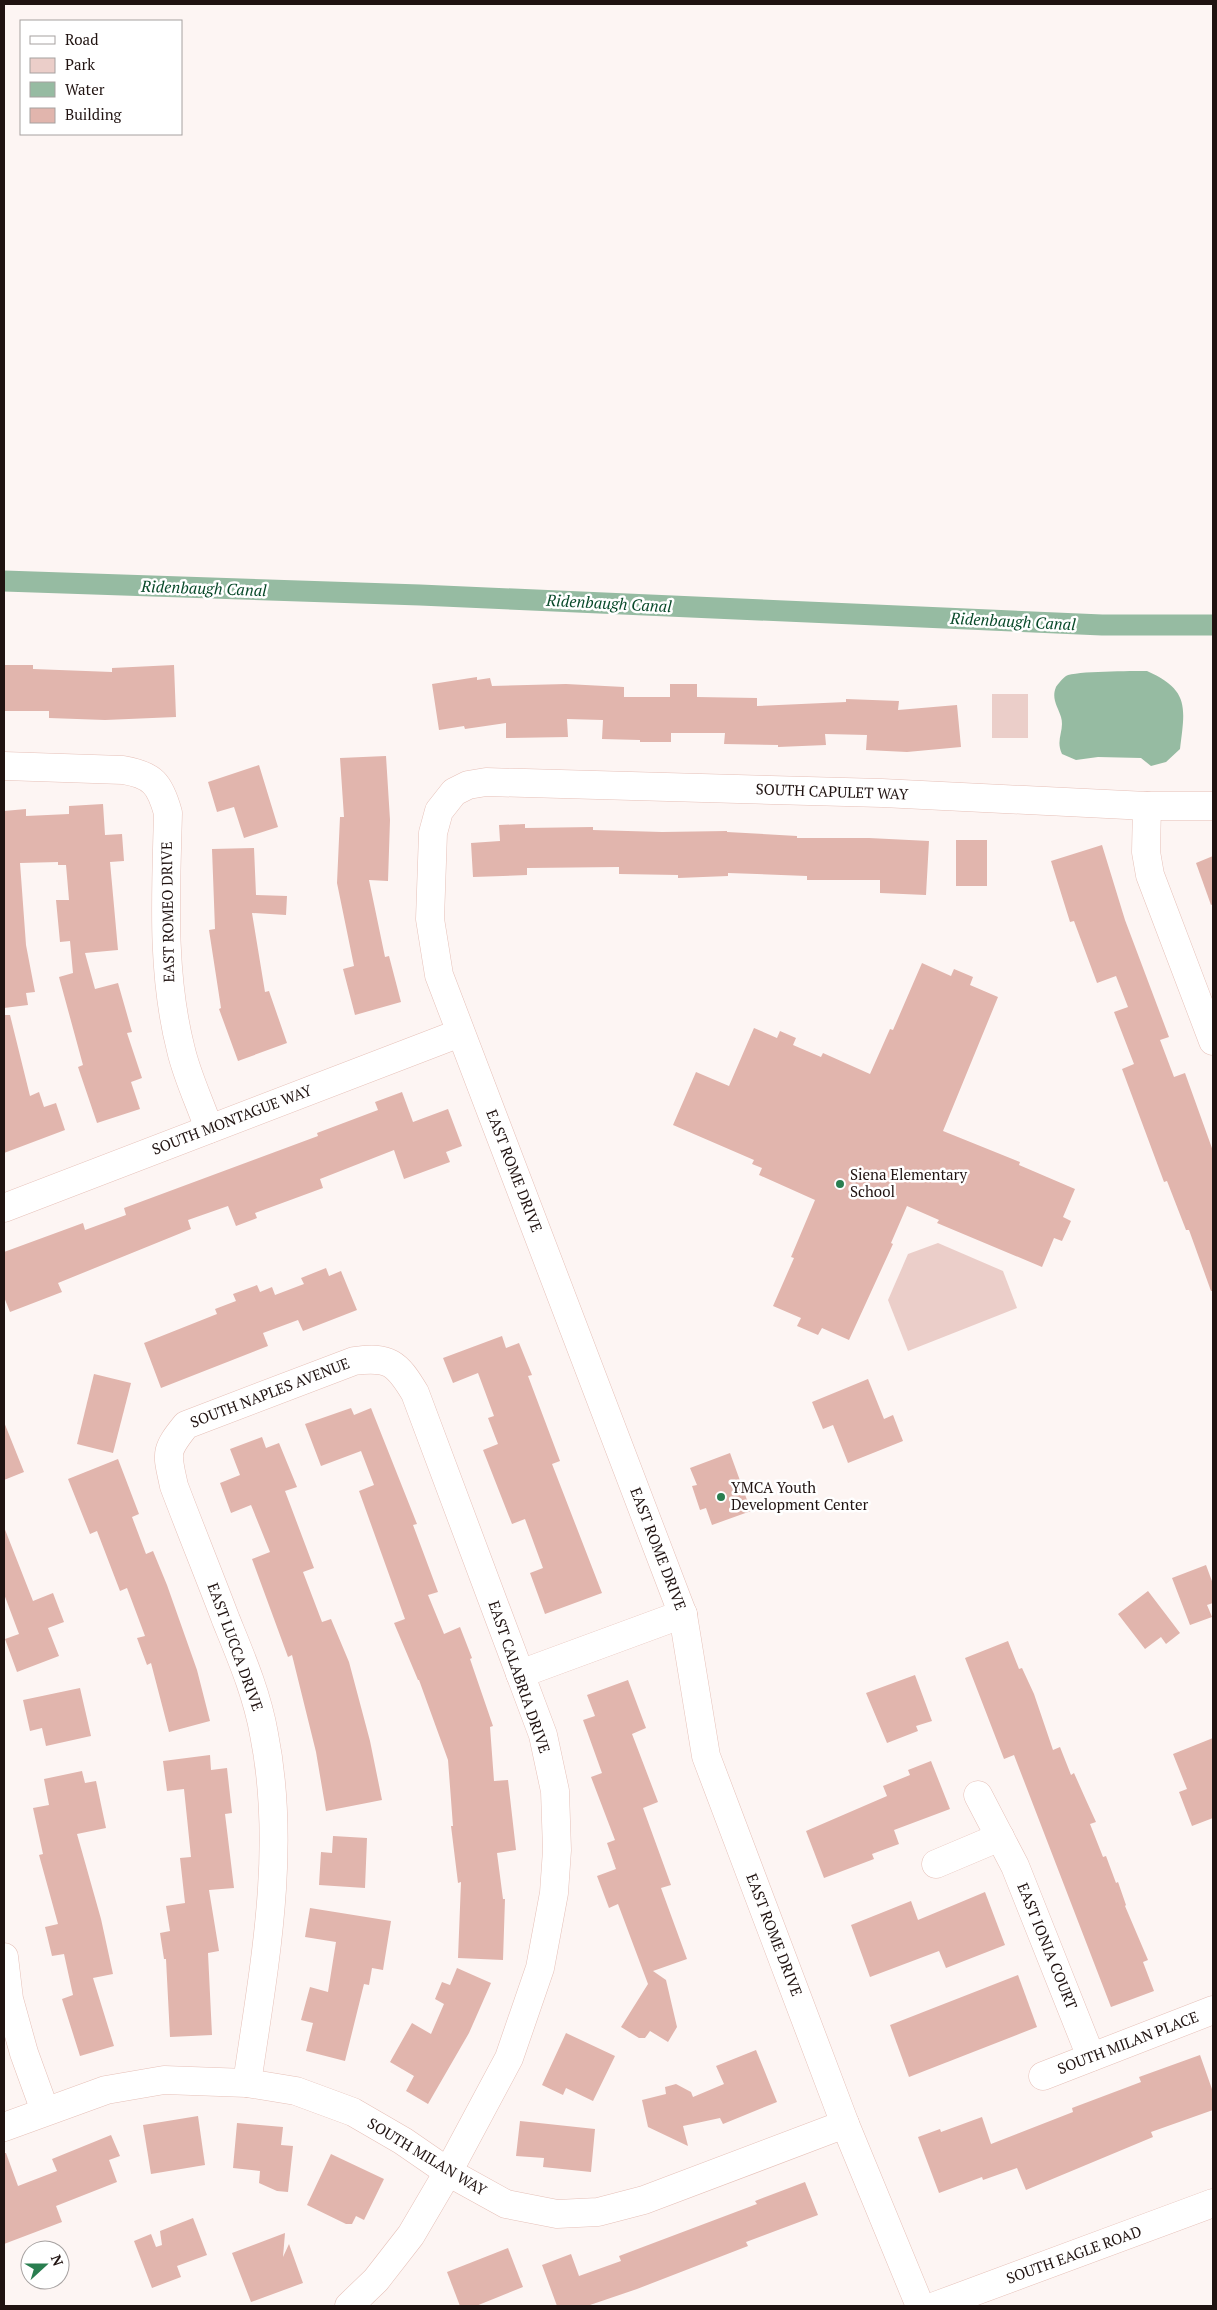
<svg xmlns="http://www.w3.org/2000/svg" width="1217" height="2310" font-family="'PT Serif',serif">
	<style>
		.green { fill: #ebcec9 }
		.water { fill: #96bba2 }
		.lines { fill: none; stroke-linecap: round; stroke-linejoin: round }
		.canal { stroke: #96bba2; stroke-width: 21 }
		.building { fill: #e1b5ad }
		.minor-casing { stroke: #e6c0b8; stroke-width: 29 }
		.major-casing { stroke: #e6c0b8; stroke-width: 29 }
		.minor { stroke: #fff; stroke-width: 28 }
		.major { stroke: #fff; stroke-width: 28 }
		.poi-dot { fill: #2a7e50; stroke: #fff; stroke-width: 2 }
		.labels { text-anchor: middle; stroke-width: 5; stroke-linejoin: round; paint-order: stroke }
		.street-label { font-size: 15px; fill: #201311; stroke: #fff }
		.poi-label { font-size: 15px; fill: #201311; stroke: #fff; text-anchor: start }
		.water-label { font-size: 16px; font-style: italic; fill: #084929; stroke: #fff }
	</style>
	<rect width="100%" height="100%" fill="#fdf5f3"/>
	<g class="green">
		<rect x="992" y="694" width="36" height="44"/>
		<polygon points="938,1243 1003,1271 1017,1308 908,1351 888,1300 908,1254"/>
	</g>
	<path class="water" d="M 1147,671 C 1190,690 1185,708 1180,749 L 1166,762 L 1151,766 L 1141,758 L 1098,757 L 1076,760 L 1062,754 C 1055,739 1065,731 1061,717 C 1058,707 1051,699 1056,687 C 1057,685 1063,678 1066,676 C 1075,671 1133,671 1147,671 Z"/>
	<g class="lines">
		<polyline class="canal" points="4,581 420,595 1102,625 1213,625"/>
	</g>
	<g class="building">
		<polygon points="4,665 33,665 33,669 112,672 112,668 174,665 176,717 105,720 49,718 49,711 4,711"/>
		<polygon points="477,677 477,680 490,678 492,686 566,684 624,687 624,697 670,697 670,684 697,684 697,697 757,698 757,706 846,702 846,699 899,701 898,710 957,705 961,747 907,752 866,750 867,735 825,734 826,745 778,747 778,745 724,744 725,733 671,733 671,742 640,742 640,740 602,739 603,720 567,719 568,737 506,738 506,723 465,729 464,726 439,730 432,684"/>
		<polygon points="386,756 390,820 388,881 369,880 385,957 389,956 401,1002 355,1015 343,969 354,966 337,883 340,817 344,817 340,758"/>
		<polygon points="259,765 278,827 244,838 234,807 217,812 208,782"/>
		<polygon points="103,804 105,835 122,834 124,861 110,862 118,950 85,953 95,989 118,983 132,1032 127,1033 142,1078 131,1082 140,1109 97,1123 78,1067 83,1065 59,977 73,973 70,941 60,942 56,900 69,900 66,865 58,865 58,862 20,863 26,945 35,992 26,993 28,1005 4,1008 4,811 26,809 26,816 69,814 69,806"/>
		<polygon points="525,824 525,828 593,827 593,830 662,832 727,831 727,832 797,836 797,838 869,838 929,841 926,895 880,893 880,880 807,880 807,876 728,873 728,876 678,878 678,875 619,874 619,867 527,868 527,875 473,877 471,843 500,841 499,825"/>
		<rect x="956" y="840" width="31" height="46"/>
		<polygon points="1102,845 1125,920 1169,1037 1160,1040 1174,1077 1185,1073 1213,1151 1213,1291 1211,1291 1189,1230 1186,1230 1167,1181 1164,1182 1122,1069 1134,1064 1114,1012 1128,1007 1116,976 1097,983 1074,921 1070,922 1051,861"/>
		<polygon points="254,848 256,895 287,896 286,915 252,913 265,992 269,991 287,1043 238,1061 219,1009 221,1008 209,930 215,929 212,849"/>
		<polygon points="1213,856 1213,904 1211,905 1196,863"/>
		<polygon points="922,963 951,976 954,969 973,977 970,985 998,997 943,1131 1020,1162 1019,1165 1075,1189 1063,1217 1071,1221 1062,1241 1054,1238 1042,1267 937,1223 939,1220 907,1206 891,1243 893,1244 849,1340 822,1328 818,1335 797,1326 801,1318 773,1306 794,1258 791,1257 815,1200 759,1175 762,1168 752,1164 754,1160 673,1125 696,1072 729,1086 754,1028 777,1038 780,1031 796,1038 793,1045 821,1057 823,1053 870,1074 890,1029 893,1030"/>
		<polygon points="4,1015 10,1015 30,1096 39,1092 44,1107 56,1103 65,1130 4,1153"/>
		<polygon points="402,1092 413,1122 448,1109 462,1146 446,1152 450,1162 404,1179 394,1150 320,1179 323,1188 255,1213 257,1218 236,1226 228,1206 188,1220 191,1229 58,1283 62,1292 10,1312 4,1297 4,1252 83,1223 85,1230 126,1215 124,1208 318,1136 317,1133 378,1110 375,1102"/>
		<polygon points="326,1268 329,1276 341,1271 357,1310 303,1331 298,1320 263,1333 268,1346 161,1388 144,1343 217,1314 215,1309 236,1301 233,1294 257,1285 260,1292 272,1287 275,1295 304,1284 301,1278"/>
		<polygon points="502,1336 506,1348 519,1343 532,1375 528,1376 560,1461 552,1464 602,1593 545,1614 530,1573 543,1568 525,1519 512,1524 483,1450 498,1444 488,1418 494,1416 478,1373 453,1383 443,1358"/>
		<polygon points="94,1374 131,1383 113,1453 77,1444"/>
		<polygon points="868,1379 884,1419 893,1415 903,1441 848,1463 833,1425 823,1429 812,1402"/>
		<polygon points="351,1408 354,1415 371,1408 417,1524 413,1525 438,1592 428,1595 444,1634 460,1627 472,1658 470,1659 493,1726 490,1727 494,1781 508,1780 516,1850 497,1853 503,1899 505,1899 503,1960 458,1958 461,1882 458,1883 451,1826 453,1826 448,1760 419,1680 418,1680 394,1623 405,1619 359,1491 374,1485 361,1451 321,1466 305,1424"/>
		<polygon points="4,1422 24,1472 4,1480"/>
		<polygon points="262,1437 266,1448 279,1443 297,1487 285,1491 314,1568 303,1572 322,1622 331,1619 349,1662 370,1741 382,1800 326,1811 316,1752 292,1655 288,1657 252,1559 270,1552 251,1505 231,1513 220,1483 240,1475 230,1449"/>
		<polygon points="730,1453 751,1511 712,1525 706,1508 700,1510 692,1486 697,1485 690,1468"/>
		<polygon points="118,1459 139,1514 132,1517 146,1554 153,1551 167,1585 197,1670 210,1721 169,1732 151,1663 147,1665 137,1638 145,1636 127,1588 120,1591 97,1531 90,1534 68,1479"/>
		<polygon points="4,1527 33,1601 53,1593 64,1622 48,1628 59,1656 17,1672 5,1639 19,1634 4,1594"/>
		<polygon points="1206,1565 1213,1584 1213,1603 1207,1605 1212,1617 1190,1625 1172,1578"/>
		<polygon points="1148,1591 1180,1633 1166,1644 1161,1637 1145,1649 1118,1614"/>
		<polygon points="1008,1641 1019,1669 1022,1668 1034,1694 1053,1750 1060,1747 1071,1775 1074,1773 1086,1800 1096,1822 1090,1824 1103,1857 1106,1856 1116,1883 1118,1882 1126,1905 1125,1906 1148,1960 1143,1962 1154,1991 1111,2007 1014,1755 1004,1759 965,1658"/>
		<polygon points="915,1675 932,1721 916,1726 918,1731 887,1743 866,1693"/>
		<polygon points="628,1680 646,1728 632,1734 658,1802 643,1808 671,1885 661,1888 687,1959 653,1971 666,1980 677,2027 668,2042 650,2031 645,2038 639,2038 621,2027 648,1984 618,1904 609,1908 597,1876 616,1869 607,1843 615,1840 591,1777 602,1773 583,1720 595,1716 587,1695"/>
		<polygon points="80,1688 91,1736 46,1746 42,1728 30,1731 23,1700"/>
		<polygon points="1213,1738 1213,1818 1192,1826 1179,1792 1187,1789 1173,1754"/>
		<polygon points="210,1755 211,1770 227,1768 232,1813 225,1814 234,1888 209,1890 219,1951 208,1953 212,2035 170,2037 166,1959 164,1959 160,1933 170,1931 166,1906 185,1903 180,1858 191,1857 184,1789 167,1791 163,1761"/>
		<polygon points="931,1761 950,1809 894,1830 899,1844 872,1854 874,1859 824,1878 806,1831 887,1796 883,1786 910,1775 908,1770"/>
		<polygon points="82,1771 85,1783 96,1781 106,1828 77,1834 101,1919 113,1974 93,1978 114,2046 80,2056 62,1999 73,1995 64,1954 52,1956 45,1927 58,1924 39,1855 43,1854 33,1808 49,1805 44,1779"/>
		<polygon points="333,1836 367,1838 365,1888 319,1885 321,1852 332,1853"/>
		<polygon points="985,1892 1005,1945 946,1968 939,1951 870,1977 851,1925 911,1901 918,1920"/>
		<polygon points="310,1908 391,1921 383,1970 372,1968 369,1985 364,1984 345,2061 306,2051 313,2023 301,2020 310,1987 328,1992 336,1942 305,1937"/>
		<polygon points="457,1968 491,1983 469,2033 428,2104 406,2091 414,2076 390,2062 412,2023 431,2034 444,2004 435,1999 442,1982 450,1985"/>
		<polygon points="1018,1975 1037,2027 909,2077 890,2025"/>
		<polygon points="566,2033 615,2056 593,2101 566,2088 563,2095 542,2085"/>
		<polygon points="756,2050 777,2102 723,2124 720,2118 683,2126 688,2146 648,2127 642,2100 666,2094 665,2087 676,2084 691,2092 693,2097 724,2084 716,2066"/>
		<polygon points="1200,2055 1213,2092 1213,2110 1151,2132 1153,2137 1026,2190 1017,2168 983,2180 982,2177 939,2193 918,2137 940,2129 941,2132 982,2117 991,2144 1073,2112 1072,2108 1141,2082 1139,2077"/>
		<polygon points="198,2116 205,2165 151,2174 143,2125"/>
		<polygon points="520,2121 595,2129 591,2172 543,2167 544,2158 516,2156"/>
		<polygon points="237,2123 283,2127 281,2145 293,2146 288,2192 277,2191 259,2183 260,2171 233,2168"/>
		<polygon points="111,2135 120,2156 109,2160 117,2182 56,2206 62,2222 4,2244 4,2153 6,2153 18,2186 57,2171 52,2159"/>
		<polygon points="331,2154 384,2179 364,2220 356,2216 352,2224 346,2224 307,2205"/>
		<polygon points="805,2182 818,2215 746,2242 748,2246 637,2289 587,2306 557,2306 542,2265 571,2254 579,2276 621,2261 619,2256 757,2204 755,2201"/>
		<polygon points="193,2218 207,2255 177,2266 181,2277 152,2288 134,2241 151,2234 156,2247 162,2245 160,2231"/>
		<polygon points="285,2233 283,2257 289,2244 303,2283 251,2302 232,2253"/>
		<polygon points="508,2248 523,2287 476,2306 460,2306 447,2272"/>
	</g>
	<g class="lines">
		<defs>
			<g id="minor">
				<path d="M 4,766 L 123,770 C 153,775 160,784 168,813 C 166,892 161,972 181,1050 C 187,1076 200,1103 209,1129"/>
				<polyline points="1147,806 1146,852 1150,875 1213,1041"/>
				<polyline points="4,1208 460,1033"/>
				<polyline points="520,1674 683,1614"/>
				<polyline points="978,1795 1015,1866 1091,2057"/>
				<polyline points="936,1864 1000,1837"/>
				<polyline points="4,1957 9,1999 24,2053 45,2111"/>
				<polyline points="1043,2076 1213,2010"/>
				<path d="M 247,2083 C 264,1967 287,1850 264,1734 C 257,1694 241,1657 226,1620 C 209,1575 191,1531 174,1486 C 167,1453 164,1452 186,1425 L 354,1361 C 389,1356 397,1363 415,1393 L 543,1735 L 555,1791 L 557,1850 L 554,1893 L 540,1968 L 509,2058 L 448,2172 L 411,2235 L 376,2280 L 349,2306"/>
				<polyline points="4,2127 106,2090 164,2080 247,2083 296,2091 353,2112 403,2141 448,2172 506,2204 557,2214 598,2212 644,2200 845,2124"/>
				<polyline points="920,2306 845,2124 706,1756 683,1615 439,975 430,919 433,833 439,811 454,792 468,785 486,782 882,793 1147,806 1213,806"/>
			</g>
			<polyline id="major" points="935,2306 1213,2203"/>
		</defs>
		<use href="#minor" class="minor-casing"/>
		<use href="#major" class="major-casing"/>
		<use href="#minor" class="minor"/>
		<use href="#major" class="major"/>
	</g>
	<g class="poi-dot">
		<circle cx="840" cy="1184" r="5"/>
		<circle cx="721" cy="1497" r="5"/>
	</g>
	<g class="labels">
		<g class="street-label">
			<text transform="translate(832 792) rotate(2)" y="5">SOUTH CAPULET WAY</text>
			<text transform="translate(168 912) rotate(-91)" y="5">EAST ROMEO DRIVE</text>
			<text transform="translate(232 1120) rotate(-21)" y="5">SOUTH MONTAGUE WAY</text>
			<text transform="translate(514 1171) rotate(69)" y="5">EAST ROME DRIVE</text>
			<text transform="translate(270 1393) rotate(-21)" y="5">SOUTH NAPLES AVENUE</text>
			<text transform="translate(658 1549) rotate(69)" y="5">EAST ROME DRIVE</text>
			<text transform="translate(235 1647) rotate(70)" y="5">EAST LUCCA DRIVE</text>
			<text transform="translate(519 1677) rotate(71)" y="5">EAST CALABRIA DRIVE</text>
			<text transform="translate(774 1935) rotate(69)" y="5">EAST ROME DRIVE</text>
			<text transform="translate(1047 1946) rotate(68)" y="5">EAST IONIA COURT</text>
			<text transform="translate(1128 2043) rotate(-21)" y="5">SOUTH MILAN PLACE</text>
			<text transform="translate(427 2157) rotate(31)" y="5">SOUTH MILAN WAY</text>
			<text transform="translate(1074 2255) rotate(-20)" y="5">SOUTH EAGLE ROAD</text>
		</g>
		<g class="poi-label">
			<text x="850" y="1180">Siena Elementary<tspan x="850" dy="17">School</tspan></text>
			<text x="731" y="1493">YMCA Youth<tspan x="731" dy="17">Development Center</tspan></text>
		</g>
		<g class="water-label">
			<text transform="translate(204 588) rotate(2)" y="6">Ridenbaugh Canal</text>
			<text transform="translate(609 603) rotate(3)" y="6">Ridenbaugh Canal</text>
			<text transform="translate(1013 621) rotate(3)" y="6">Ridenbaugh Canal</text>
		</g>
	</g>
	<rect width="1217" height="2310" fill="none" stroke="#201311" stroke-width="10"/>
	<rect x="20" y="20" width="162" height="115" fill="#ffffff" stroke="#a6a1a0"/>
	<rect x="30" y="36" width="25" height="8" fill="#ffffff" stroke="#a6a1a0"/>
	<text x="65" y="45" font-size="15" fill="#201311">Road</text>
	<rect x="30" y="58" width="25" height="15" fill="#ebcec9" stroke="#a6a1a0"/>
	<text x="65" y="70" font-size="15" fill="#201311">Park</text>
	<rect x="30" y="82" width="25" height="15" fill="#96bba2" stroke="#a6a1a0"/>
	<text x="65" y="95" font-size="15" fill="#201311">Water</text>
	<rect x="30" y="108" width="25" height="15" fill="#e1b5ad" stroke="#a6a1a0"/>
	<text x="65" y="120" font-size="15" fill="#201311">Building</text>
	<g transform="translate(45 2265) rotate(69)"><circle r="24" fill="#ffffff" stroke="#a6a1a0"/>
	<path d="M0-4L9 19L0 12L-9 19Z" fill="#2a7e50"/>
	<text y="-8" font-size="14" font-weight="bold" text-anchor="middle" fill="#201311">N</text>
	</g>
</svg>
